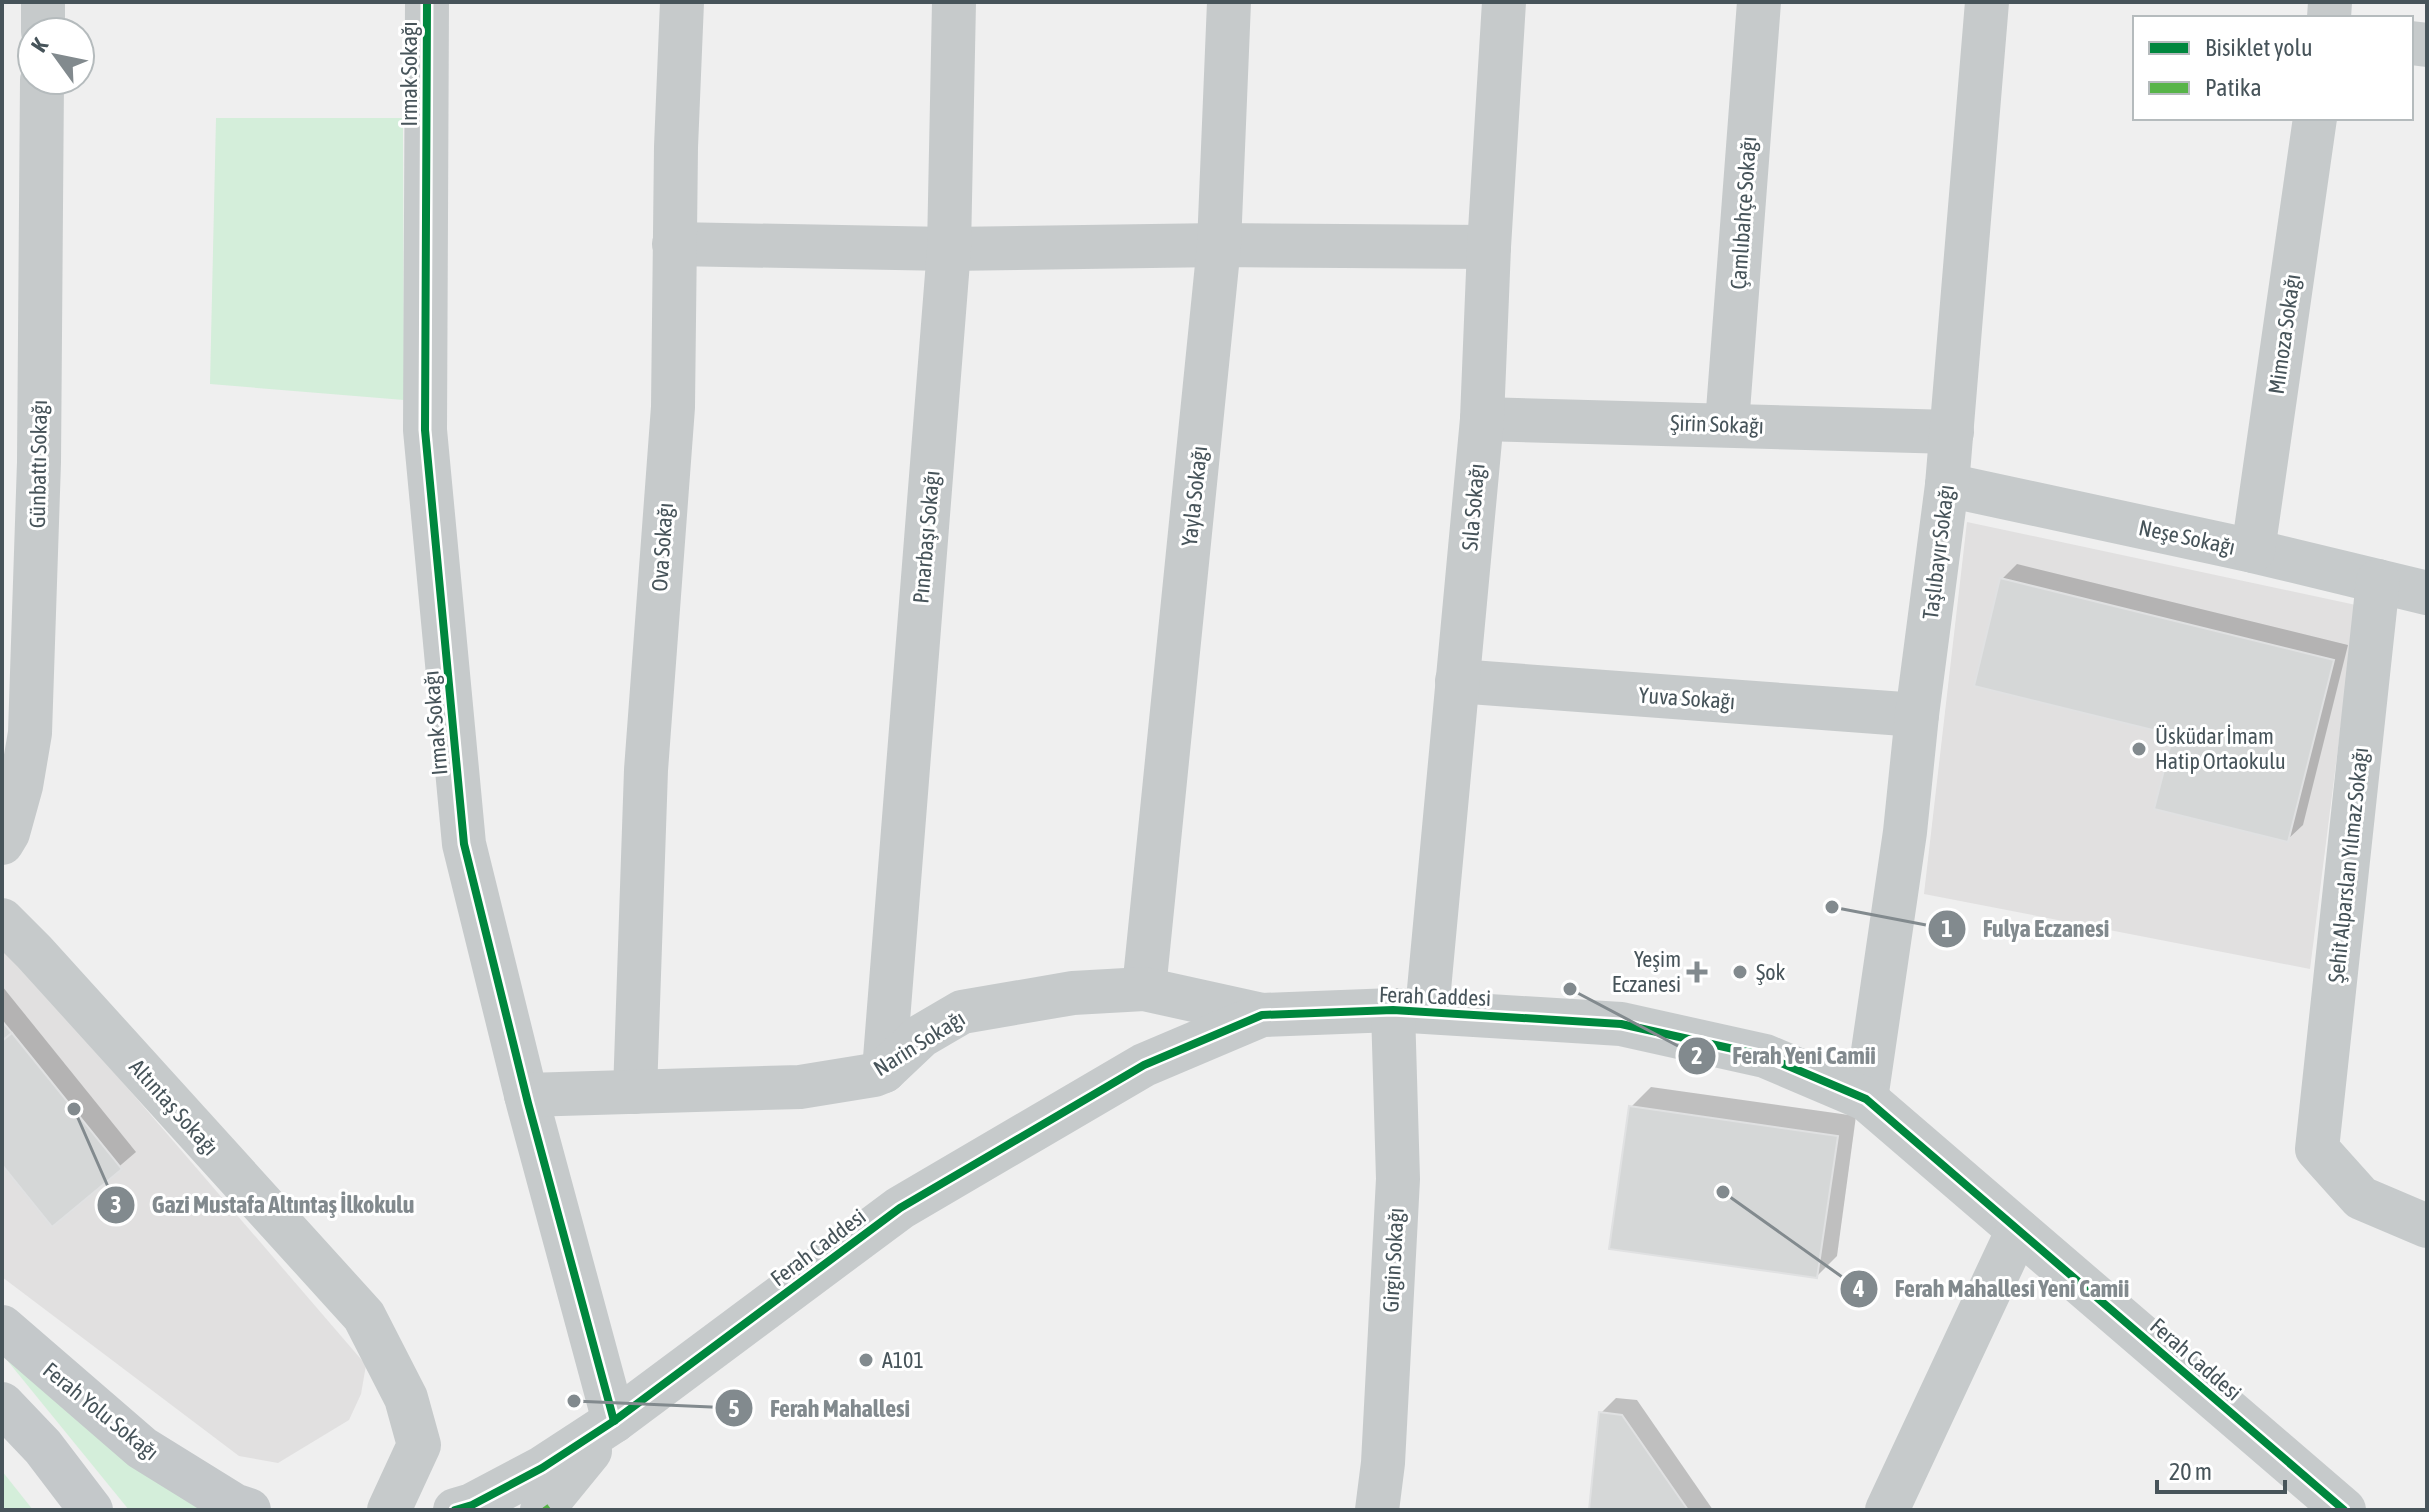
<svg xmlns="http://www.w3.org/2000/svg" width="2429" height="1512" font-family="'Asap Condensed',sans-serif">
	<style>
		.education { fill: #e1e0e0 }
		.green { fill: #d4eeda }
		.shadow { fill: #0003 }
		.building { fill: #d5d7d7; stroke: #e0e1e2; stroke-width: 2 }
		.lines { fill: none; stroke-linecap: round; stroke-linejoin: round }
		.minor { stroke: #c6cacb; stroke-width: 44 }
		.major { stroke: #c4c8ca; stroke-width: 44 }
		.quiet { stroke: #57b448; stroke-width: 6; stroke-dasharray: 12 6; stroke-linecap: butt }
		.cycleway-casing { stroke: #fff; stroke-width: 13 }
		.cycleway { stroke: #00873e; stroke-width: 8 }
		.poi-dot { fill: #828a8e; stroke: #fff; stroke-width: 3 }
		.labels { text-anchor: middle; stroke-width: 6; stroke-linejoin: round; paint-order: stroke }
		.street-label { font-size: 22px; fill: #47545a; stroke: #fff }
		.poi-label { font-size: 22px; fill: #47545a; stroke: #fff; text-anchor: start }
		.leader { fill: none; stroke: #828a8e; stroke-width: 3 }
		.callout-dot { fill: #828a8e; stroke: #fff; stroke-width: 3 }
		.mark-label { font-size: 24px; text-anchor: middle; font-weight: bold; fill: #fff }
		.callout-label { font-size: 24px; text-anchor: middle; font-weight: bold; fill: #828a8e; stroke: #fff; stroke-width: 6; stroke-linejoin: round; paint-order: stroke }
	</style>
	<rect width="100%" height="100%" fill="#efefef"/>
	<g class="education">
		<polygon points="1967,522 2356,605 2310,969 1924,894"/>
		<polygon points="2,942 366,1365 361,1394 349,1420 278,1463 239,1456 2,1277"/>
	</g>
	<g class="green">
		<polygon points="216,118 403,118 404,400 210,384"/>
		<polygon points="2,1354 224,1510 129,1510"/>
		<polygon points="2,1471 33,1510 2,1510"/>
	</g>
	<g class="shadow">
		<polygon points="2017,564 2348,645 2303,825 2287,840 2175,733 2002,579"/>
		<polygon points="2,986 136,1152 52,1224 2,1162"/>
		<polygon points="1651,1087 1856,1116 1837,1256 1817,1276 1631,1107"/>
		<polygon points="1616,1398 1637,1400 1713,1510 1591,1510 1601,1413"/>
	</g>
	<g class="building">
		<polygon points="2000,578 2334,660 2288,842 2154,809 2173,735 1974,686"/>
		<polygon points="2,1021 12,1033 2,1041"/>
		<polygon points="12,1033 122,1169 52,1227 2,1165 2,1041"/>
		<polygon points="1629,1106 1838,1136 1817,1278 1609,1249"/>
		<polygon points="1599,1412 1622,1415 1688,1510 1589,1510"/>
	</g>
	<g class="lines">
		<g class="minor">
			<polyline points="427,2 425,430 464,844 528,1103 614,1421"/>
			<polyline points="2329,18 2330,2"/>
			<polyline points="43,32 43,2"/>
			<polyline points="2411,43 2427,45"/>
			<polyline points="674,244 949,249 1219,245 1489,247"/>
			<polyline points="1482,419 1952,432"/>
			<polyline points="1727,424 1759,2"/>
			<polyline points="1947,485 2253,551 2427,593"/>
			<polyline points="2253,551 2315,118"/>
			<polyline points="2378,581 2317,1149 2361,1198 2427,1226"/>
			<polyline points="1457,681 1917,715"/>
			<polyline points="2,843 8,833 21,786 30,733 39,462 42,80"/>
			<polyline points="2,920 34,952 364,1316 406,1398 419,1445 389,1510"/>
			<polyline points="1144,989 1219,245 1229,2"/>
			<polyline points="1427,1011 1482,419 1489,247 1504,2"/>
			<polyline points="884,1071 949,249 954,2"/>
			<polyline points="635,1092 646,770 673,407 676,147 682,2"/>
			<polyline points="526,1095 800,1087 874,1075 884,1071 921,1036 962,1012 1073,993 1144,989 1262,1015"/>
			<polyline points="1866,1099 1905,832 1917,715 1947,485 1987,2"/>
			<polyline points="455,1510 472,1505 542,1468 614,1421 900,1208 1144,1065 1262,1015 1393,1010 1621,1024 1765,1056 1866,1099 2344,1510"/>
			<polyline points="542,1510 590,1451"/>
			<polyline points="1377,1510 1383,1463 1398,1179 1393,1010"/>
			<polyline points="1887,1510 2018,1230"/>
		</g>
		<g class="major">
			<polyline points="2,1327 142,1448 234,1505 249,1510"/>
			<polyline points="2,1404 43,1447 91,1510"/>
		</g>
		<polyline class="quiet" points="545,1506 548,1510"/>
		<defs>
			<g id="cycleway">
				<polyline points="427,2 425,430 464,844 528,1103 614,1421"/>
				<polyline points="455,1510 472,1505 542,1468 614,1421 900,1208 1144,1065 1262,1015 1393,1010 1621,1024 1765,1056 1866,1099 2344,1510"/>
			</g>
		</defs>
		<use href="#cycleway" class="cycleway-casing"/>
		<use href="#cycleway" class="cycleway"/>
	</g>
	<g class="poi-dot">
		<circle cx="2139" cy="749" r="8"/>
		<path d="M1693 960h8v8h8v8h-8v8h-8v-8h-8v-8h8z"/>
		<circle cx="1740" cy="972" r="8"/>
		<circle cx="866" cy="1360" r="8"/>
	</g>
	<g class="labels">
		<g class="street-label">
			<text transform="translate(409 74) rotate(-90)" y="8">Irmak Sokağı</text>
			<text transform="translate(1743 213) rotate(-86)" y="8">Çamlıbahçe Sokağı</text>
			<text transform="translate(2284 334) rotate(-82)" y="8">Mimoza Sokağı</text>
			<text transform="translate(1717 424) rotate(2)" y="8">Şirin Sokağı</text>
			<text transform="translate(38 464) rotate(-89)" y="8">Günbattı Sokağı</text>
			<text transform="translate(1194 496) rotate(-84)" y="8">Yayla Sokağı</text>
			<text transform="translate(1473 507) rotate(-85)" y="8">Sıla Sokağı</text>
			<text transform="translate(926 537) rotate(-85)" y="8">Pınarbaşı Sokağı</text>
			<text transform="translate(2187 537) rotate(12)" y="8">Neşe Sokağı</text>
			<text transform="translate(662 547) rotate(-86)" y="8">Ova Sokağı</text>
			<text transform="translate(1938 552) rotate(-83)" y="8">Taşlıbayır Sokağı</text>
			<text transform="translate(1687 698) rotate(4)" y="8">Yuva Sokağı</text>
			<text transform="translate(435 723) rotate(-95)" y="8">Irmak Sokağı</text>
			<text transform="translate(2348 865) rotate(-84)" y="8">Şehit Alparslan Yılmaz Sokağı</text>
			<text transform="translate(1435 996) rotate(2)" y="8">Ferah Caddesi</text>
			<text transform="translate(919 1043) rotate(-32)" y="8">Narin Sokağı</text>
			<text transform="translate(174 1107) rotate(48)" y="8">Altıntaş Sokağı</text>
			<text transform="translate(818 1247) rotate(-37)" y="8">Ferah Caddesi</text>
			<text transform="translate(1393 1260) rotate(-87)" y="8">Girgin Sokağı</text>
			<text transform="translate(2196 1359) rotate(41)" y="8">Ferah Caddesi</text>
			<text transform="translate(101 1411) rotate(39)" y="8">Ferah Yolu Sokağı</text>
		</g>
		<g class="poi-label">
			<text x="2155" y="744">Üsküdar İmam<tspan x="2155" dy="25">Hatip Ortaokulu</tspan></text>
			<text x="1681" y="967" text-anchor="end">Yeşim<tspan x="1681" dy="25">Eczanesi</tspan></text>
			<text x="1756" y="980">Şok</text>
			<text x="882" y="1368">A101</text>
		</g>
	</g>
	<path class="leader" d="M1832 907L1947 929M1570 989L1697 1056M74 1109L116 1205M1723 1192L1859 1289M574 1401L734 1408"/>
	<g class="callout-dot">
		<circle cx="1832" cy="907" r="8"/>
		<circle cx="1570" cy="989" r="8"/>
		<circle cx="74" cy="1109" r="8"/>
		<circle cx="1723" cy="1192" r="8"/>
		<circle cx="574" cy="1401" r="8"/>
		<circle cx="1947" cy="929" r="20"/>
		<circle cx="1697" cy="1056" r="20"/>
		<circle cx="116" cy="1205" r="20"/>
		<circle cx="1859" cy="1289" r="20"/>
		<circle cx="734" cy="1408" r="20"/>
	</g>
	<g class="mark-label">
		<text x="1947" y="937">1</text>
		<text x="1697" y="1064">2</text>
		<text x="116" y="1213">3</text>
		<text x="1859" y="1297">4</text>
		<text x="734" y="1417">5</text>
	</g>
	<g class="callout-label">
		<text x="2046" y="937">Fulya Eczanesi</text>
		<text x="1804" y="1064">Ferah Yeni Camii</text>
		<text x="283" y="1213">Gazi Mustafa Altıntaş İlkokulu</text>
		<text x="2012" y="1297">Ferah Mahallesi Yeni Camii</text>
		<text x="840" y="1417">Ferah Mahallesi</text>
	</g>
	<rect width="2429" height="1512" fill="none" stroke="#47545a" stroke-width="8"/>
	<rect x="2133" y="16" width="280" height="104" fill="#ffffff" stroke="#b5bbbd" stroke-width="2"/>
	<rect x="2149" y="42" width="40" height="12" fill="#00873e" stroke="#b5bbbd" stroke-width="2"/>
	<text x="2205" y="56" font-size="24" fill="#47545a">Bisiklet yolu</text>
	<rect x="2149" y="82" width="40" height="12" fill="#57b448" stroke="#b5bbbd" stroke-width="2"/>
	<text x="2205" y="96" font-size="24" fill="#47545a">Patika</text>
	<g transform="translate(56 56) rotate(303)"><circle r="38" fill="#ffffff" stroke="#b5bbbd" stroke-width="2"/>
	<path d="M0-6L14 30L0 20L-14 30Z" fill="#828a8e"/>
	<text y="-12" font-size="22" font-weight="bold" text-anchor="middle" fill="#47545a">K</text>
	</g>
	<path d="M2157 1480v12h128v-12" fill="none" stroke="#47545a" stroke-width="4"/>
	<text x="2169" y="1480" font-size="24" fill="#47545a" stroke="#ffffff" stroke-width="6" paint-order="stroke">20 m</text>
</svg>
